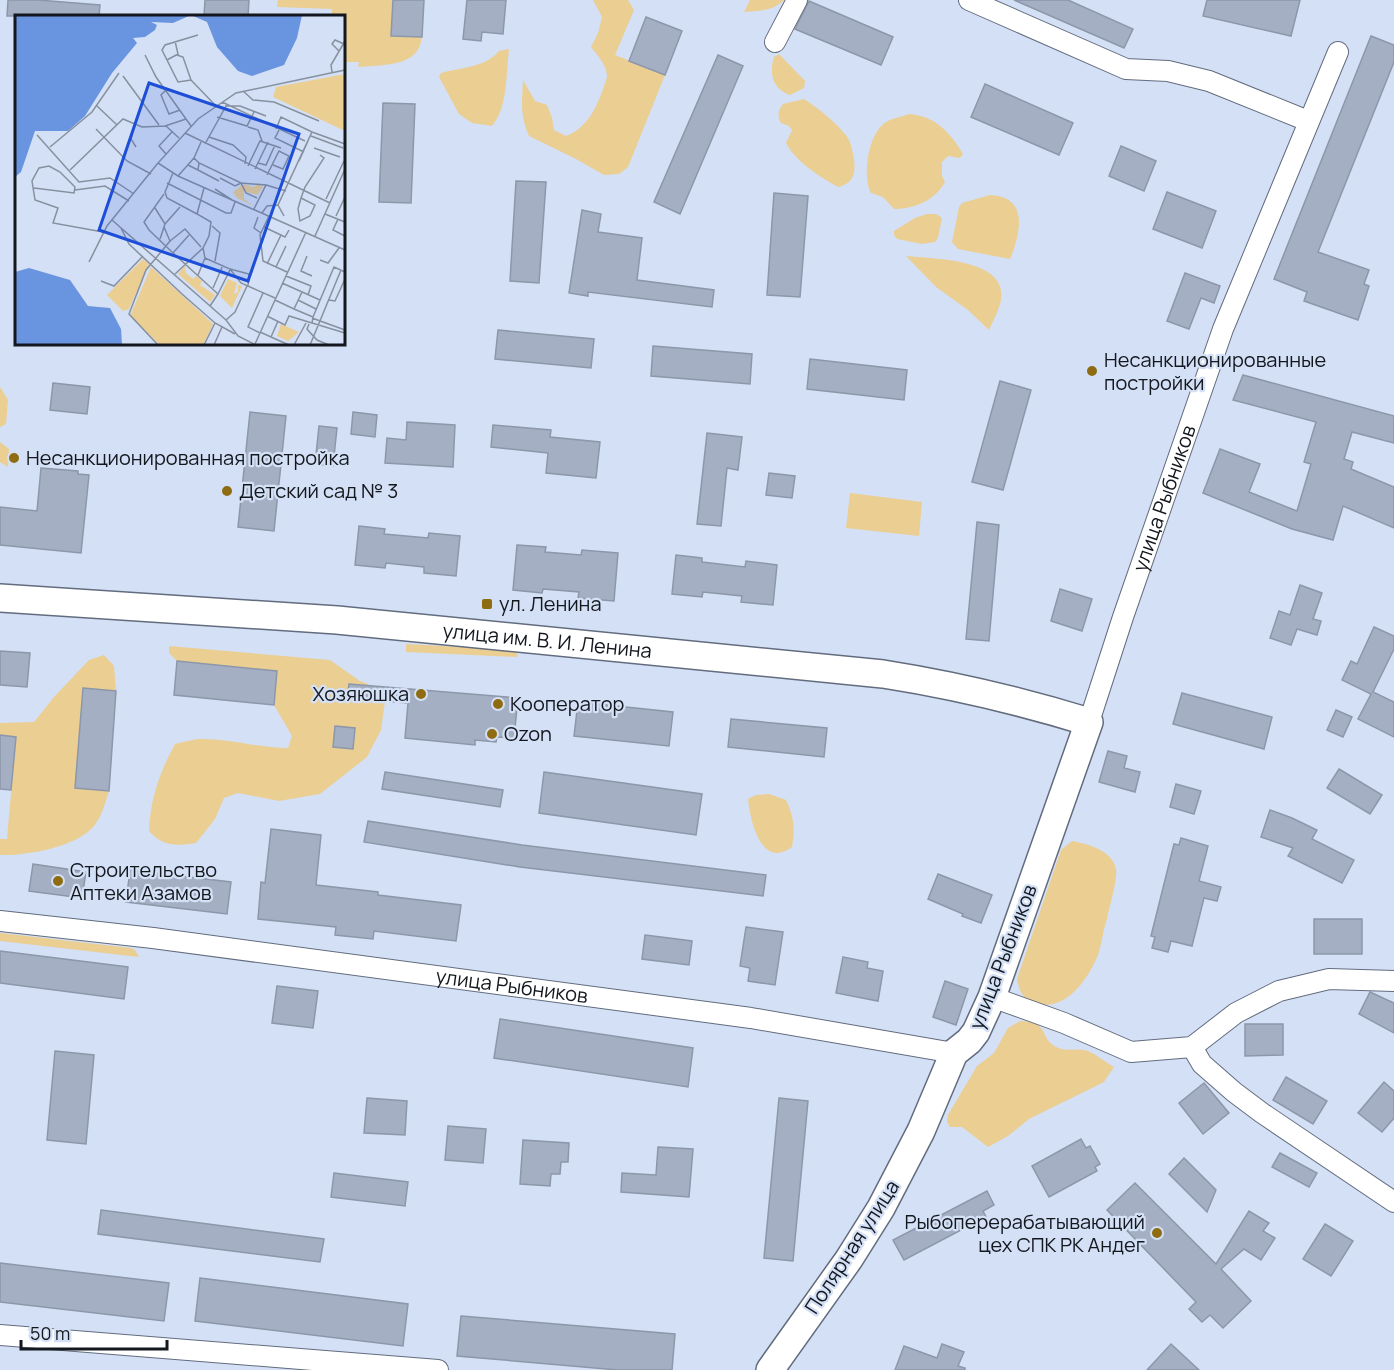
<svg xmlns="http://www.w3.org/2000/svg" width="1394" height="1370" font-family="Manrope,sans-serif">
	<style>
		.green { fill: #ebce92 }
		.building { fill: #a4afc3; stroke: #8c97aa; stroke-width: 1.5 }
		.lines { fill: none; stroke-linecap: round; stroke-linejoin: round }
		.minor-casing { stroke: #626c7e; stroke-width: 22 }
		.secondary-casing { stroke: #626c7e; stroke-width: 30 }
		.minor { stroke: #fff; stroke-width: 20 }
		.secondary { stroke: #fff; stroke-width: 27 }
		.poi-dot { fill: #8f6c11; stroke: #d4e0f5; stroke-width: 2 }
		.labels { text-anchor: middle; stroke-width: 4.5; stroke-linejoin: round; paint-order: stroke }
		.poi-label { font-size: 20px; fill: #13171e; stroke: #d4e0f5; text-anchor: start }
		.street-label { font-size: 20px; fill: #13171e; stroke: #d4e0f5 }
		.inset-road { fill: none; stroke: #87909f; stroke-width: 1.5 }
		.view { fill: #1d4ed8; fill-opacity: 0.15; stroke: #1d4ed8; stroke-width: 3 }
		.inset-edge { fill: none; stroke: #13171e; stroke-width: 3 }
	</style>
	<rect width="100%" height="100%" fill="#d4e0f5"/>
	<g class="green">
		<path d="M 278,0 L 393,0 L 391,36 L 422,37 C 421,42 420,47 417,51 C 406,67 375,65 358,67 L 359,62 L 346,62 L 344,67 L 344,16 L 332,16 L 332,9 L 277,7 Z"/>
		<path d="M 593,0 L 628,0 L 634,10 L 615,55 L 665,75 L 628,167 L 619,174 L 604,175 L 576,159 L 529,136 C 520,116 522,101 523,80 L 535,101 L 547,105 L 552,118 L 554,130 L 566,136 C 586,129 596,109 603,89 C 604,85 607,79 607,76 C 607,65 597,55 591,47 L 598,33 L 602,17 Z"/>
		<path d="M 750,0 L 784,0 C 773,11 759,11 744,12 Z"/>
		<path d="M 509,49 C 506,74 508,107 492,126 L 472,123 L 459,114 L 439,77 L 441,73 C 461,67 485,68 499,51 Z"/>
		<path d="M 779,54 L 805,81 L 804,88 L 790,95 C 772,89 769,73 774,57 Z"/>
		<path d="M 804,99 C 817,107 842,127 849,140 C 851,144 852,150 853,154 C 856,170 856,183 838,187 C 820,177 795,161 786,143 L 792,130 L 789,126 L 781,123 C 777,115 778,111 783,104 Z"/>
		<path d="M 909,114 C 935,116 950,132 963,154 L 960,158 L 948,156 L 942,162 L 942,176 L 945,182 C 935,200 915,209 894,209 L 883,197 L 871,193 C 862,176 868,133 886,122 C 892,118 902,117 909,114 Z"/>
		<path d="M 990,195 C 1030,197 1020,234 1010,259 L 958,249 L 952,242 L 959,207 L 962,203 Z"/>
		<polygon points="927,214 936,214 942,218 938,238 935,242 922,244 897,239 894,235 894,231 915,218"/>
		<path d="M 906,256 C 933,259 1008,258 1001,300 C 999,310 993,321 989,330 L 968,310 L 936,287 Z"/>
		<polygon points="0,387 8,400 6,424 0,427"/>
		<polygon points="0,442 9,449 8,467 0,462"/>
		<polygon points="850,493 922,502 919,536 846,528"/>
		<polygon points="406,644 518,650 517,657 406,652"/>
		<path d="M 169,646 L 330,660 L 360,681 L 368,684 L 366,699 L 385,701 L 381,730 L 367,757 L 320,794 L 279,801 L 238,793 L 224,798 L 215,819 L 196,843 C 177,846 163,847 149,831 C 150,800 160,771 175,744 C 183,742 191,740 198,739 C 228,738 258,748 288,748 L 292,736 L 274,705 L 277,671 L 177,661 L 169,653 Z"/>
		<path d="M 104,655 L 114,666 L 116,691 L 83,688 L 75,788 L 109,791 C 105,803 102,816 94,826 C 77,847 26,856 0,855 L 0,839 L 7,839 L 16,737 L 0,735 L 0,723 L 34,722 L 54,697 L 89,660 Z"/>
		<path d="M 769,794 L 786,800 C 794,817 795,829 792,847 C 761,870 750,820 748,799 L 756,795 Z"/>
		<path d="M 1072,841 C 1088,844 1112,850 1116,869 C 1118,878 1109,908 1107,919 C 1103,930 1102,943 1098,955 C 1089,977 1068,1010 1039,1004 C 1024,1000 1020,994 1017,979 L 1061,850 Z"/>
		<polygon points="0,933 131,948 135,950 139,957 0,941"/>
		<path d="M 1020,1021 C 1051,1022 1038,1037 1056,1047 C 1065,1052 1075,1048 1084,1050 C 1094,1052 1105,1062 1114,1067 L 1104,1082 L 1029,1119 L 1008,1136 L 988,1147 L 962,1127 L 950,1127 L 947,1122 L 948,1115 L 977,1066 L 994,1053 L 1008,1028 Z"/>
	</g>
	<g class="building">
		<polygon points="8,0 38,0 100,5 99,16 7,16"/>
		<polygon points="205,0 249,0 248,16 204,16"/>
		<polygon points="393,0 424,0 422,37 391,36"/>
		<polygon points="467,0 506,0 503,34 482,32 481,41 463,39"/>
		<polygon points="1014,0 1068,0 1133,29 1124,48"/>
		<polygon points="1207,0 1300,0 1291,36 1203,16"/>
		<polygon points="809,1 893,37 881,65 795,29"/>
		<polygon points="646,17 682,31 665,75 629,61"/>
		<polygon points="1371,36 1394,45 1394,62 1318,252 1369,270 1364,284 1369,286 1358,320 1304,301 1307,292 1274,279"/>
		<polygon points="718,55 743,66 680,214 654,202"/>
		<polygon points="985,84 1073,123 1059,155 971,117"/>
		<polygon points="383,103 415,104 411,203 379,202"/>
		<polygon points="1121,146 1156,161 1144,191 1109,176"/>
		<polygon points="516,181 546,182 539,283 510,281"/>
		<polygon points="1167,192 1216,211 1202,248 1153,229"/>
		<polygon points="774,193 808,196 800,297 767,295"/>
		<polygon points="582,210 601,214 598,232 642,238 637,280 714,290 712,307 588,292 588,296 569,293"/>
		<polygon points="1185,273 1220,286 1214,303 1201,298 1189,329 1167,321"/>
		<polygon points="498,330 594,339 591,368 495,359"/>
		<polygon points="653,346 752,354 750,384 651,376"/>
		<polygon points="810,359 907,370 904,400 807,389"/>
		<polygon points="1243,375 1394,416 1394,443 1352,432 1344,459 1353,462 1351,469 1394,487 1394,528 1343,506 1333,540 1292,529 1203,493 1220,449 1260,464 1249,492 1297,511 1311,464 1304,462 1316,422 1233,400"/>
		<polygon points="1000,381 1031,390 1003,490 972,482"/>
		<polygon points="53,383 90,387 87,414 50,410"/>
		<polygon points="250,412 286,416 274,531 238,527"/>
		<polygon points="353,412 377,415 375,437 351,434"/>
		<polygon points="407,422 455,425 453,467 385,463 387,438 406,440"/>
		<polygon points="493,425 551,430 550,437 600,442 596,478 546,473 548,453 491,447"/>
		<polygon points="319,426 337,428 333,466 315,464"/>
		<polygon points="707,433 742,437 738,470 727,468 721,526 697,524"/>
		<polygon points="41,468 78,471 78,474 89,475 81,553 0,545 0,507 37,511"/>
		<polygon points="769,473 795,476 792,498 766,495"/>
		<polygon points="977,522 999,525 989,641 966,639"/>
		<polygon points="359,526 385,529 384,534 428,538 429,533 460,536 456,576 424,573 424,567 386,563 385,568 355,565"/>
		<polygon points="517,545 546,547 545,552 581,555 582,550 618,553 614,601 578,598 579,592 543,589 542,593 513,590"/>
		<polygon points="676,555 702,558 702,562 745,567 746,561 777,565 773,605 741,602 742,596 703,592 702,597 672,594"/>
		<polygon points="1300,585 1322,593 1313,619 1321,621 1317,635 1297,629 1291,645 1270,638 1279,611 1290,615"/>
		<polygon points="1060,589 1092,599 1082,631 1051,621"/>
		<polygon points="1374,627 1394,636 1394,649 1373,692 1394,702 1394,737 1358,719 1371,694 1342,680 1351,661 1357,664"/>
		<polygon points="0,651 30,653 27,687 0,685"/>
		<polygon points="177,661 277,671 274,705 174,695"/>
		<polygon points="349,684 518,698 514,738 497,737 496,742 475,740 475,745 405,738 408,703 347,698"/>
		<polygon points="83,688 116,691 109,791 75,788"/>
		<polygon points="1182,693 1272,717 1264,749 1173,724"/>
		<polygon points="578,702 673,712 669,746 574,736"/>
		<polygon points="1336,710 1352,717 1343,737 1327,730"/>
		<polygon points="731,719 827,728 824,757 728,747"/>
		<polygon points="335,726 355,728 353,749 333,747"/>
		<polygon points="0,735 16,737 11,790 0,789"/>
		<polygon points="1108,751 1127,756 1124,768 1140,772 1135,792 1099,782"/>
		<polygon points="1339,769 1382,795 1370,814 1327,788"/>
		<polygon points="385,772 503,790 500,807 382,789"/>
		<polygon points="544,772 702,794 696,835 539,813"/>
		<polygon points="1176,784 1201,791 1194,814 1170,807"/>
		<polygon points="1270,810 1292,818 1317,830 1312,839 1354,860 1342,883 1288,856 1293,848 1261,837"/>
		<polygon points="368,821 522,845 766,875 763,896 520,867 364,842"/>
		<polygon points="271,829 321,835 316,885 378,892 378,895 461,905 456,941 374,931 373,939 335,935 336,927 258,919 261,882 265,883"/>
		<polygon points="1181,838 1208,846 1199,881 1221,887 1217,901 1204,898 1192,946 1171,941 1168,952 1152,948 1155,937 1151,936 1174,844 1179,845"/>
		<polygon points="33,864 86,872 82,898 29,891"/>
		<polygon points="130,870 231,882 227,914 126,902"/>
		<polygon points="938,874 992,895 981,923 962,916 963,914 928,899"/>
		<rect x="1314" y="919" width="48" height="35"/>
		<polygon points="746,927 783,932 775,985 748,981 750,968 740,966"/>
		<polygon points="645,935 692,941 689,965 642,959"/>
		<polygon points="0,951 128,967 124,999 0,983"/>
		<polygon points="843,957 868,962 867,968 883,971 878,1001 836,993"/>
		<polygon points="945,981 968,989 956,1025 933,1017"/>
		<polygon points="277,986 318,991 313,1028 272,1023"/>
		<polygon points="1370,992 1394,1003 1394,1033 1359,1014"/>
		<polygon points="500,1019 693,1048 688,1087 494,1058"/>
		<polygon points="1245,1024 1283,1024 1283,1055 1245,1056"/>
		<polygon points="55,1051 94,1055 86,1144 47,1140"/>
		<polygon points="1286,1077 1327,1101 1313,1124 1273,1100"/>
		<polygon points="1384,1082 1394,1091 1394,1118 1382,1132 1358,1113"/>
		<polygon points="1204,1083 1229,1113 1203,1134 1179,1103"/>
		<polygon points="367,1098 407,1101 405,1135 364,1133"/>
		<polygon points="779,1098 808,1101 793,1261 764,1258"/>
		<polygon points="448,1126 486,1129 483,1163 445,1160"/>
		<polygon points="1081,1139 1086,1148 1090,1146 1100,1164 1095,1167 1097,1171 1049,1197 1032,1166"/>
		<polygon points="523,1140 569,1143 568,1162 561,1162 560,1174 551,1174 550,1186 520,1184"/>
		<polygon points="658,1147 693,1149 689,1197 621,1192 622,1173 656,1175"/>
		<polygon points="1280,1153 1317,1173 1309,1187 1272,1167"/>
		<polygon points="1184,1158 1216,1190 1207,1212 1169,1174"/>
		<polygon points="334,1173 408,1182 405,1206 331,1197"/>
		<polygon points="1135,1183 1216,1264 1249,1211 1269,1223 1263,1231 1275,1238 1261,1260 1244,1249 1221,1269 1251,1301 1223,1328 1210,1315 1202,1322 1189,1309 1196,1302 1107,1210"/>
		<polygon points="987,1191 994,1205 983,1211 986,1217 904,1260 893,1240"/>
		<polygon points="101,1210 324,1239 320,1262 98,1234"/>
		<polygon points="1325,1224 1353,1241 1331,1276 1303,1259"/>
		<polygon points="0,1263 169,1283 164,1321 0,1302"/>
		<polygon points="200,1278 408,1304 403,1346 195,1321"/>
		<polygon points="461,1316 675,1334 672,1370 618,1370 457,1356"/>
		<polygon points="942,1344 964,1352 958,1366 965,1368 965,1370 895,1370 904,1346 937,1358"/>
		<polygon points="1171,1344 1199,1370 1147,1370"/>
	</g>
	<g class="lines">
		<defs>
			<g id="minor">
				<polyline points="969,0 1126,69 1168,71 1209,81 1308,121"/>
				<polyline points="775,42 797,0"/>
				<path id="s1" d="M 1089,722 L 1123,617 L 1223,329 L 1338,52"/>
				<path id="s2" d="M 0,921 L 153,938 L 751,1018 L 954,1053"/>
				<polyline points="992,997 1064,1023 1131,1052 1192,1047 1236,1013 1279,991 1329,979 1394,981"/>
				<polyline points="1192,1047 1202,1064 1234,1092 1262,1113 1394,1202"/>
				<polyline points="0,1335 438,1370"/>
			</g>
			<g id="secondary">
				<path id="s3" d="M 0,598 L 337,620 L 883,674 C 953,685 1021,701 1089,722 L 992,997 L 976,1032 L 969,1041 L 954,1053 L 921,1131 L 881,1208 L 849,1259 L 770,1370"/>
			</g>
		</defs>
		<use href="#minor" class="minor-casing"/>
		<use href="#secondary" class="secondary-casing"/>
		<use href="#minor" class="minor"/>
		<use href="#secondary" class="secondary"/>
	</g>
	<g class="poi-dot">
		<circle cx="1092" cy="371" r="6"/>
		<circle cx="14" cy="458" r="6"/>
		<circle cx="227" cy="491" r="6"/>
		<rect x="481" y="598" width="12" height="12" rx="3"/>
		<circle cx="421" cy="694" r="6"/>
		<circle cx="498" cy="704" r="6"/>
		<circle cx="492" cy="734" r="6"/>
		<circle cx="58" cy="881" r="6"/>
		<circle cx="1157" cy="1233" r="6"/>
	</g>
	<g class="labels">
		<g class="poi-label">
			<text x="1104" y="367">Несанкционированные<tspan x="1104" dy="23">постройки</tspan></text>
			<text x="26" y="465">Несанкционированная постройка</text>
			<text x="239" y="498">Детский сад № 3</text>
			<text x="499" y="611">ул. Ленина</text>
			<text x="409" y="701" text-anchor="end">Хозяюшка</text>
			<text x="510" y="711">Кооператор</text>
			<text x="504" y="741">Ozon</text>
			<text x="70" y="877">Строительство<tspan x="70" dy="23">Аптеки Азамов</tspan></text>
			<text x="1145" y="1229" text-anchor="end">Рыбоперерабатывающий<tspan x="1145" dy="23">цех СПК РК Андег</tspan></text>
		</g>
		<g class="street-label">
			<text dy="7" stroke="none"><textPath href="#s1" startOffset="236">улица Рыбников</textPath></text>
			<text dy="7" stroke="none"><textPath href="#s3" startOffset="549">улица им. В. И. Ленина</textPath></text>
			<text transform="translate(1003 957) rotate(-69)" y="7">улица Рыбников</text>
			<text dy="7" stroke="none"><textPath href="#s2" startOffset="516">улица Рыбников</textPath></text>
			<text transform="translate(852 1247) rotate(-57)" y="7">Полярная улица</text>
		</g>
	</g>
	<g transform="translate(15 15)">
		<rect width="330" height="330" fill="#d4e0f5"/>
		<path d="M 330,59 L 330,116 L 258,82 L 261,72 ZM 244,168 L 248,172 L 242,180 L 229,176 L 229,184 L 239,191 L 222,183 L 218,177 L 228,169 L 239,172 ZM 128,244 L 134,249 L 114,294 L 108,296 L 92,280 ZM 170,251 L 171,258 L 178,264 L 181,261 L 187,266 L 185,270 L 200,280 L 195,287 L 163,259 ZM 136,252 L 198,309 L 188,330 L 145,330 L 115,301 ZM 213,264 L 222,268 L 219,279 L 223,277 L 223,270 L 227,271 L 217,293 L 205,281 ZM 266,309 L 284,317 L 273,326 L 262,321 Z" fill="#ebce92"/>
		<path d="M 0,0 L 287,0 L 282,23 L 269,50 L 237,61 L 223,56 L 202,32 L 192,7 L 176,0 L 158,8 L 136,7 L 142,10 L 140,15 L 130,22 L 118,23 L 122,28 L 97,58 L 70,101 L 53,116 L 20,116 L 6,157 L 0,162 ZM 14,253 L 55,265 L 73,291 L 95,293 L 106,314 L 107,330 L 0,330 L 0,257 Z" fill="#6994df"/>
		<path class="inset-road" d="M 183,20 L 150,30 L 147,35 L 163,67 L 176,65 L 201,91M 324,36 L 317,29 L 320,25 L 329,29M 130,40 L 141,62 L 176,111M 162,40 L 168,42 L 176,65M 152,45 L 163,39 L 160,26M 330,55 L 221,78 L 183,104 L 143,148 L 163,161 L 330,235M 317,57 L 316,50 L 330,26M 108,61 L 144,110M 151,75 L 146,80 L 154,99 L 165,95M 228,76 L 238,85 L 259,87 L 304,106M 207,87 L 290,126M 82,91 L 102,110M 210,91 L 225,91 L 251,101M 202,102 L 232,111 L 239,97M 120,109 L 116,124 L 121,132M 150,111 L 171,104M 233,112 L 243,115 L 247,126M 81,114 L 112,146 L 136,159M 261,114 L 266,102 L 297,117M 264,115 L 260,123 L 289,137M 170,118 L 315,188M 22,120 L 64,167 L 95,163 L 119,179M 296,121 L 328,133M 194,122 L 218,130 L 231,142 L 230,149M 186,127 L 179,143 L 184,148 L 226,168 L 251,170M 190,129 L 211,91M 35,132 L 77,97 L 104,58M 299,133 L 325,142M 151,139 L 144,131 L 157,117M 284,146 L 293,126M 243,148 L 251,150 L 260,130M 173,150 L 183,155 L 184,148M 233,151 L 245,126 L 266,133M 240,154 L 253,127M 55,155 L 108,104 L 127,112 L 151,111 L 164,123M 183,155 L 204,166M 158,158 L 150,177 L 152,183 L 182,199M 252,160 L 264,136 L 274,141 L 268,154 L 258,150M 163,161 L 179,143M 205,163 L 220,171 L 226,168 L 231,178 L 242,183M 152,168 L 211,198 L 216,198 L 220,187M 19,173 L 59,178 L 60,172 L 45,157 L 34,151 L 24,153 L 17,166 L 20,185 L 43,193 L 38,208 L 88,217M 200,174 L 217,185M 60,175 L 90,171 L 114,186M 149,179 L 129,207 L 134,215 L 158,238 L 174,220M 286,183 L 300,190 L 295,201 L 285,206 L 283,194 L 286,183 L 290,172 L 309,143 L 305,140M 311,184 L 329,146M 140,193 L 150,209M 239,194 L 251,170 L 271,176M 247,198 L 252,191 L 263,190M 310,199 L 330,207M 254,201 L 245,220 L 248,246 L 272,257M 269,201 L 263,190 L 297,117 L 330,129M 321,201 L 330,182M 243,202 L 239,213 L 246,218M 323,204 L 318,215 L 330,221M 97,205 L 211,305 L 223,321 L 241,330M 197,211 L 205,218 L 200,246M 249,212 L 270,222 L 274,215M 106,213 L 114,229 L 167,279 L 200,308 L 220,319M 300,221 L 330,154M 145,224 L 150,209 L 165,192M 155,226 L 170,214 L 186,232M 158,238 L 203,279 L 195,291M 292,241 L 286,256 L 297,261M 190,243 L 215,254 L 226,268 L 260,283M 305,245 L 313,248 L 324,233M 74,247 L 92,211 L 143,148M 252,249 L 266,220M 261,252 L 271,231M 215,254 L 234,259 L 233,271M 160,259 L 188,233 L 194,221 L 196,207 L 182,199 L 189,173M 183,260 L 190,243 L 188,233M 271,261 L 296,271 L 293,280M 86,266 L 99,271 L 128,241M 267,268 L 305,285M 198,273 L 208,250M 203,279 L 215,255M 260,285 L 279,294 L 287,277M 283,285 L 301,294M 314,285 L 320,286 L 330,264M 279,294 L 298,302 L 297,308 L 330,318M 252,301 L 270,310 L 274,301 L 297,308M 298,302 L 319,252 L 330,257M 297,303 L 330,315M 211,305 L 220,297 L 232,271M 294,309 L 292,314 L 302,325 L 314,330M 245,317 L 256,322 L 263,306M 245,318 L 233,312 L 248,278M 256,322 L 274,330M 240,329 L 291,217M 143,330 L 114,299 L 131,255 L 155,226 L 149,212M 189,330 L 200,308M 199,330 L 207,312M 279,330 L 291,308M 295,330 L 326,255"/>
		<path class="view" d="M 134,68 L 284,119 L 233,266 L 84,215 Z"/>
		<rect width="330" height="330" class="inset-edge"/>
	</g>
	<path d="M21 1340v9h146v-9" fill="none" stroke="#13171e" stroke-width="3"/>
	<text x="30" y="1340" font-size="18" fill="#13171e" stroke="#d4e0f5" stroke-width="4.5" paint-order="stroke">50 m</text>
</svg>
